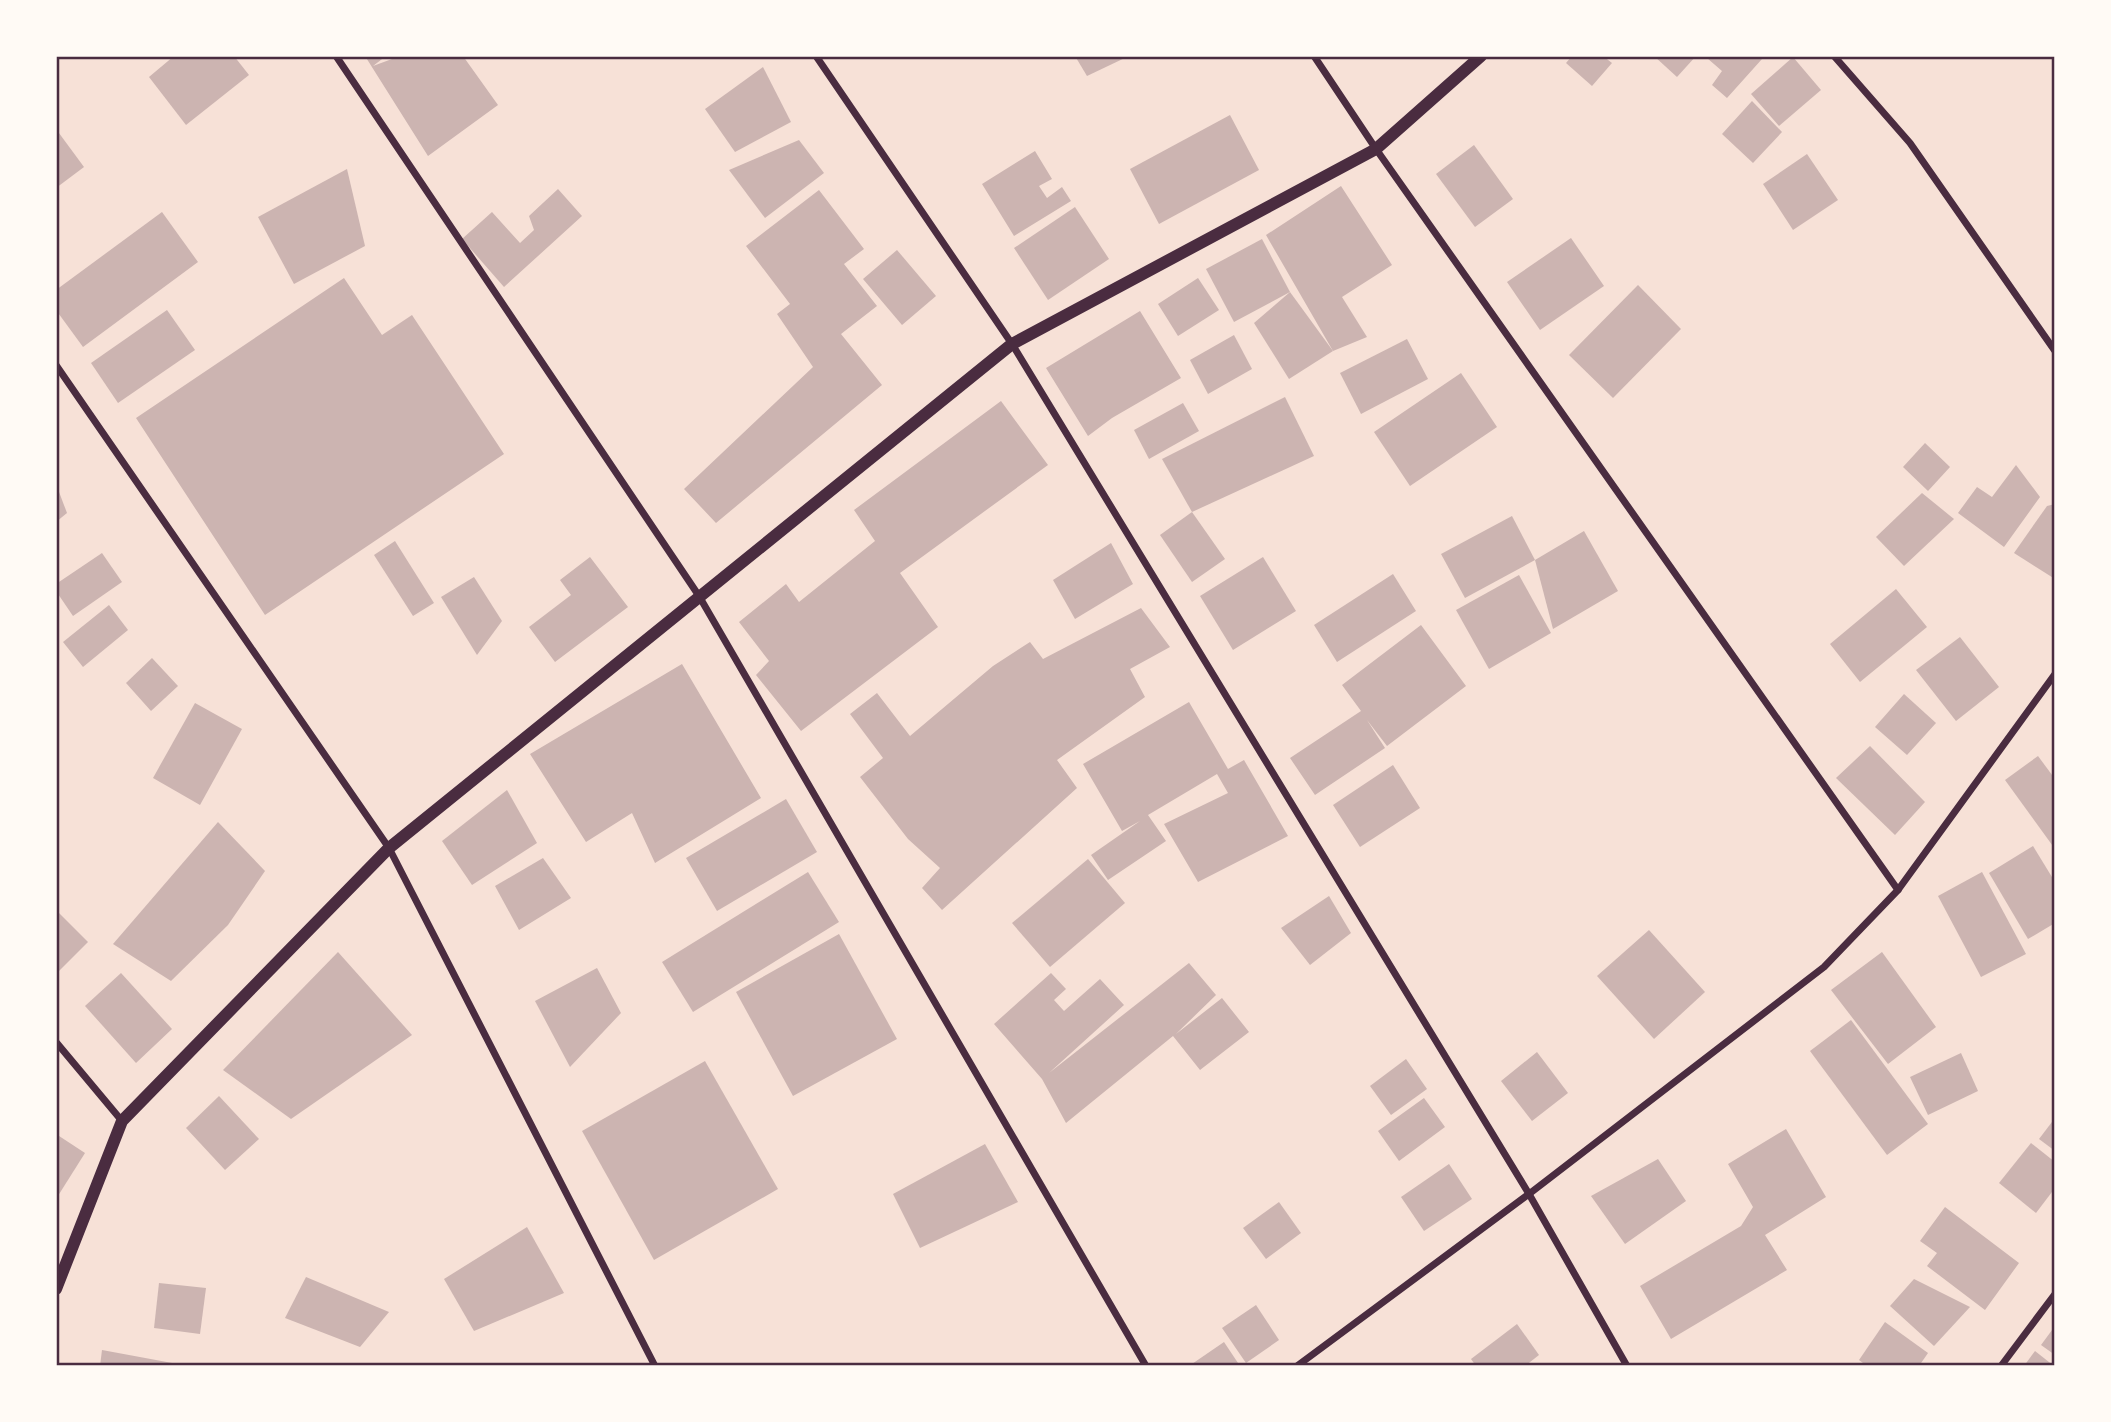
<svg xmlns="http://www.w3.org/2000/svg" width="2111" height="1422" font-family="'Alegreya Sans',sans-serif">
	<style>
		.building { fill: #ccb4b1 }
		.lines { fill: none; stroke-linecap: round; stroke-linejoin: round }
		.minor { stroke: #4a2c40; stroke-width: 7 }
		.tertiary { stroke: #4a2c40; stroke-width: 12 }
		.neatline { fill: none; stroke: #4a2c40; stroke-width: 2.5 }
	</style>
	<rect width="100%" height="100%" fill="#f7e1d7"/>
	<g class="building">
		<polygon points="174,56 234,56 249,75 186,125 149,77"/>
		<polygon points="365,56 386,56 373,66 400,56 463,56 498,105 428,156"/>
		<polygon points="1075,56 1129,56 1087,76"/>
		<polygon points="1572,56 1603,56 1612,63 1592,86 1566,63"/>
		<polygon points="1654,56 1696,56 1677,77"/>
		<polygon points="1710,56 1759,56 1762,59 1727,98 1712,85 1722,71 1707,58"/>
		<polygon points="1793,57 1821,90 1779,126 1751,94"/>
		<polygon points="763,67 791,122 735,152 705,109"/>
		<polygon points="1752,101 1782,132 1753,163 1722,134"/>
		<polygon points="1230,115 1259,170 1159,224 1130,169"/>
		<polygon points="56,129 84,167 56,188"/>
		<polygon points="799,140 824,173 765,218 729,170"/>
		<polygon points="1474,145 1513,199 1475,227 1436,174"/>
		<polygon points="1035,151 1052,179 1039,186 1047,198 1062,187 1071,201 1014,236 982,184"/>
		<polygon points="1807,154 1838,200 1793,230 1763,184"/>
		<polygon points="347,169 365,246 294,284 258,217"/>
		<polygon points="1341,186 1392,265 1342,297 1367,337 1333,351 1266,235"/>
		<polygon points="558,189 582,216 504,287 462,239 492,212 520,243 534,230 529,216"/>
		<polygon points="819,190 864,249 844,264 877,306 841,334 882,385 716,523 684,489 813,367 777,314 790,304 746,246"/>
		<polygon points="1075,207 1109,259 1048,300 1014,248"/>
		<polygon points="162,212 198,262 83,347 56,310 56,290"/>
		<polygon points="1571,238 1604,286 1540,330 1507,282"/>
		<polygon points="1262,239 1290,292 1234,322 1206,269"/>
		<polygon points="897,250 936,296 902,325 863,279"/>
		<polygon points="344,278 382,335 412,315 504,454 265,615 136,418"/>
		<polygon points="1198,278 1219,310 1178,336 1158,304"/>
		<polygon points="1638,285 1681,329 1613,398 1569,355"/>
		<polygon points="1290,292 1333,351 1289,379 1254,323"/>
		<polygon points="167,310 195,350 118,403 91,363"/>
		<polygon points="1140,311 1181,378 1112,418 1088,436 1046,368"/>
		<polygon points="1234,335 1252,369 1208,394 1190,360"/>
		<polygon points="1407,339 1428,379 1361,414 1340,373"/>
		<polygon points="1461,373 1497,427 1410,486 1374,432"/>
		<polygon points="1285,397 1314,456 1192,512 1162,459"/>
		<polygon points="1001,401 1048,465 900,573 938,627 801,731 756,675 769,661 739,622 786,584 799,602 875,541 854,510"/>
		<polygon points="1183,403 1199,431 1149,459 1134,430"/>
		<polygon points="1925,443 1950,467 1928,491 1903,467"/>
		<polygon points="2016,465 2040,497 2004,547 1958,513 1977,487 1992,497"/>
		<polygon points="56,484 67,513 56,522"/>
		<polygon points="1922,493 1954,519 1904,566 1876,537"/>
		<polygon points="2055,504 2055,579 2014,553 2047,506"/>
		<polygon points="1192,512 1225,559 1192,582 1160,535"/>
		<polygon points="1512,516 1535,560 1465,598 1441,554"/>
		<polygon points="1584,531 1618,591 1553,629 1535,560"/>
		<polygon points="395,541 434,603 413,616 374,555"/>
		<polygon points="1111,543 1133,584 1075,619 1053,580"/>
		<polygon points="102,553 122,582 73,616 56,591 56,584"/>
		<polygon points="590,557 628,607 555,662 529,627 571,595 560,580"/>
		<polygon points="1263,557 1296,611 1233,650 1200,596"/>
		<polygon points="1393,574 1416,611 1337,662 1314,625"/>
		<polygon points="1519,575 1551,633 1489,669 1456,610"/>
		<polygon points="474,577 502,621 477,655 441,597"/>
		<polygon points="1896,589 1927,627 1860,682 1830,644"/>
		<polygon points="109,605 128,630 83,667 63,642"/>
		<polygon points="1141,608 1170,647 1130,669 1145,697 1057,760 1077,788 942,910 922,888 940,868 908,839 860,777 883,758 850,714 877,693 910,736 993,666 1030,642 1043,659"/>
		<polygon points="1421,625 1466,686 1387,746 1367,720 1385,748 1315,795 1290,758 1361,711 1342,685"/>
		<polygon points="1960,637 1999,687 1956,721 1916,670"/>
		<polygon points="152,658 178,686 151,711 126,683"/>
		<polygon points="682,664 761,798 655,863 632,813 586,842 530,754"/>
		<polygon points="1904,694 1936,723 1907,755 1875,727"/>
		<polygon points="1189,702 1228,769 1244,760 1288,836 1198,882 1164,824 1228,793 1217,774 1148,815 1166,841 1108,880 1091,855 1140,821 1122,831 1083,764"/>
		<polygon points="195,703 242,729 200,805 153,778"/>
		<polygon points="1870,746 1925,802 1895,835 1836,778"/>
		<polygon points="2038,756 2055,779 2055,849 2005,780"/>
		<polygon points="1393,765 1420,808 1360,847 1333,805"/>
		<polygon points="507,790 537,843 472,885 442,841"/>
		<polygon points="786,799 817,852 717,911 686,858"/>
		<polygon points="218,822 265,871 228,925 171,981 113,944"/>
		<polygon points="2033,846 2055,882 2055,923 2028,939 1989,873"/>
		<polygon points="543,858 571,898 519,930 495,886"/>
		<polygon points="1088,859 1125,903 1050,967 1012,923"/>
		<polygon points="808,872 839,922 693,1012 662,962"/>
		<polygon points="1982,872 2026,954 1981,977 1938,896"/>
		<polygon points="1329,896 1351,933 1310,965 1281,928"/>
		<polygon points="56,910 88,942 56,974"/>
		<polygon points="1649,930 1705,992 1654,1039 1597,976"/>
		<polygon points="839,934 897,1039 793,1096 736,992"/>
		<polygon points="338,952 412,1035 291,1119 223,1070"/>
		<polygon points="1882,952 1936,1027 1888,1064 1831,990"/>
		<polygon points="1189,963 1216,995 1176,1034 1222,998 1249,1032 1200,1070 1173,1036 1066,1123 1042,1079 994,1024 1051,973 1066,989 1054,1000 1064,1011 1100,979 1124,1005 1049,1073"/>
		<polygon points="597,968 621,1013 570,1067 535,1001"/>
		<polygon points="121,973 172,1029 136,1063 85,1006"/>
		<polygon points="1851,1020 1928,1124 1887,1155 1810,1051"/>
		<polygon points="1537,1052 1568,1093 1532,1121 1501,1081"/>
		<polygon points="1961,1053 1978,1091 1928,1115 1910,1077"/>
		<polygon points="1406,1059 1427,1089 1391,1115 1370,1086"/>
		<polygon points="705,1061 778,1189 654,1260 582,1131"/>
		<polygon points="219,1096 259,1139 225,1170 186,1128"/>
		<polygon points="1424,1098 1445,1127 1399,1161 1378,1131"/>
		<polygon points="2055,1118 2055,1151 2039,1139"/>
		<polygon points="1786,1129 1826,1197 1765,1235 1787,1270 1671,1339 1640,1286 1741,1226 1753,1207 1728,1164"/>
		<polygon points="56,1134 85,1153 56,1199"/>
		<polygon points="2031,1143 2055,1162 2055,1188 2036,1213 1999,1183"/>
		<polygon points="985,1144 1018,1202 920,1248 893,1194"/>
		<polygon points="1658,1159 1686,1201 1625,1244 1591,1196"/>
		<polygon points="1449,1164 1472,1199 1424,1231 1401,1197"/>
		<polygon points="1279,1202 1301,1233 1266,1259 1243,1228"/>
		<polygon points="1945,1207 2019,1263 1985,1310 1927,1266 1937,1253 1920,1241"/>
		<polygon points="527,1227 564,1293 474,1331 444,1279"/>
		<polygon points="306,1277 389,1312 360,1347 285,1318"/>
		<polygon points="1914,1279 1970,1307 1934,1346 1890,1306"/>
		<polygon points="159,1283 206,1288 200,1334 154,1328"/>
		<polygon points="1256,1305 1279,1340 1246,1363 1222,1328"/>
		<polygon points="1885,1322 1928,1353 1919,1366 1867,1366 1859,1360"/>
		<polygon points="1517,1324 1539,1355 1525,1366 1476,1366 1471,1359"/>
		<polygon points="2055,1326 2055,1355 2041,1345"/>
		<polygon points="1224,1342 1240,1366 1189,1366"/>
		<polygon points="102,1350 183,1365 183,1366 100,1366"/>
		<polygon points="2035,1351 2054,1366 2024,1366"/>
	</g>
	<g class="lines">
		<g class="minor">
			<polyline points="336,56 699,596 1146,1366"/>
			<polyline points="816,56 1012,344 1529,1194 1627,1366"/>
			<polyline points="1314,56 1376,149 1898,890"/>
			<polyline points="1834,56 1910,143 2055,351"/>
			<polyline points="56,365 389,848 655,1366"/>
			<polyline points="56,1042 122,1121"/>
			<polyline points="1297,1366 1529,1194 1824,967 1898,890 2055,674"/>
			<polyline points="2001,1366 2055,1294"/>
		</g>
		<polyline class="tertiary" points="56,1289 122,1121 389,848 1012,344 1376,149 1481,56"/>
	</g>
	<rect width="2111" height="1422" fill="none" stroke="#fffaf5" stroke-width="116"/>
	<rect x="58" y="58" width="1995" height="1306" class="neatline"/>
</svg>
